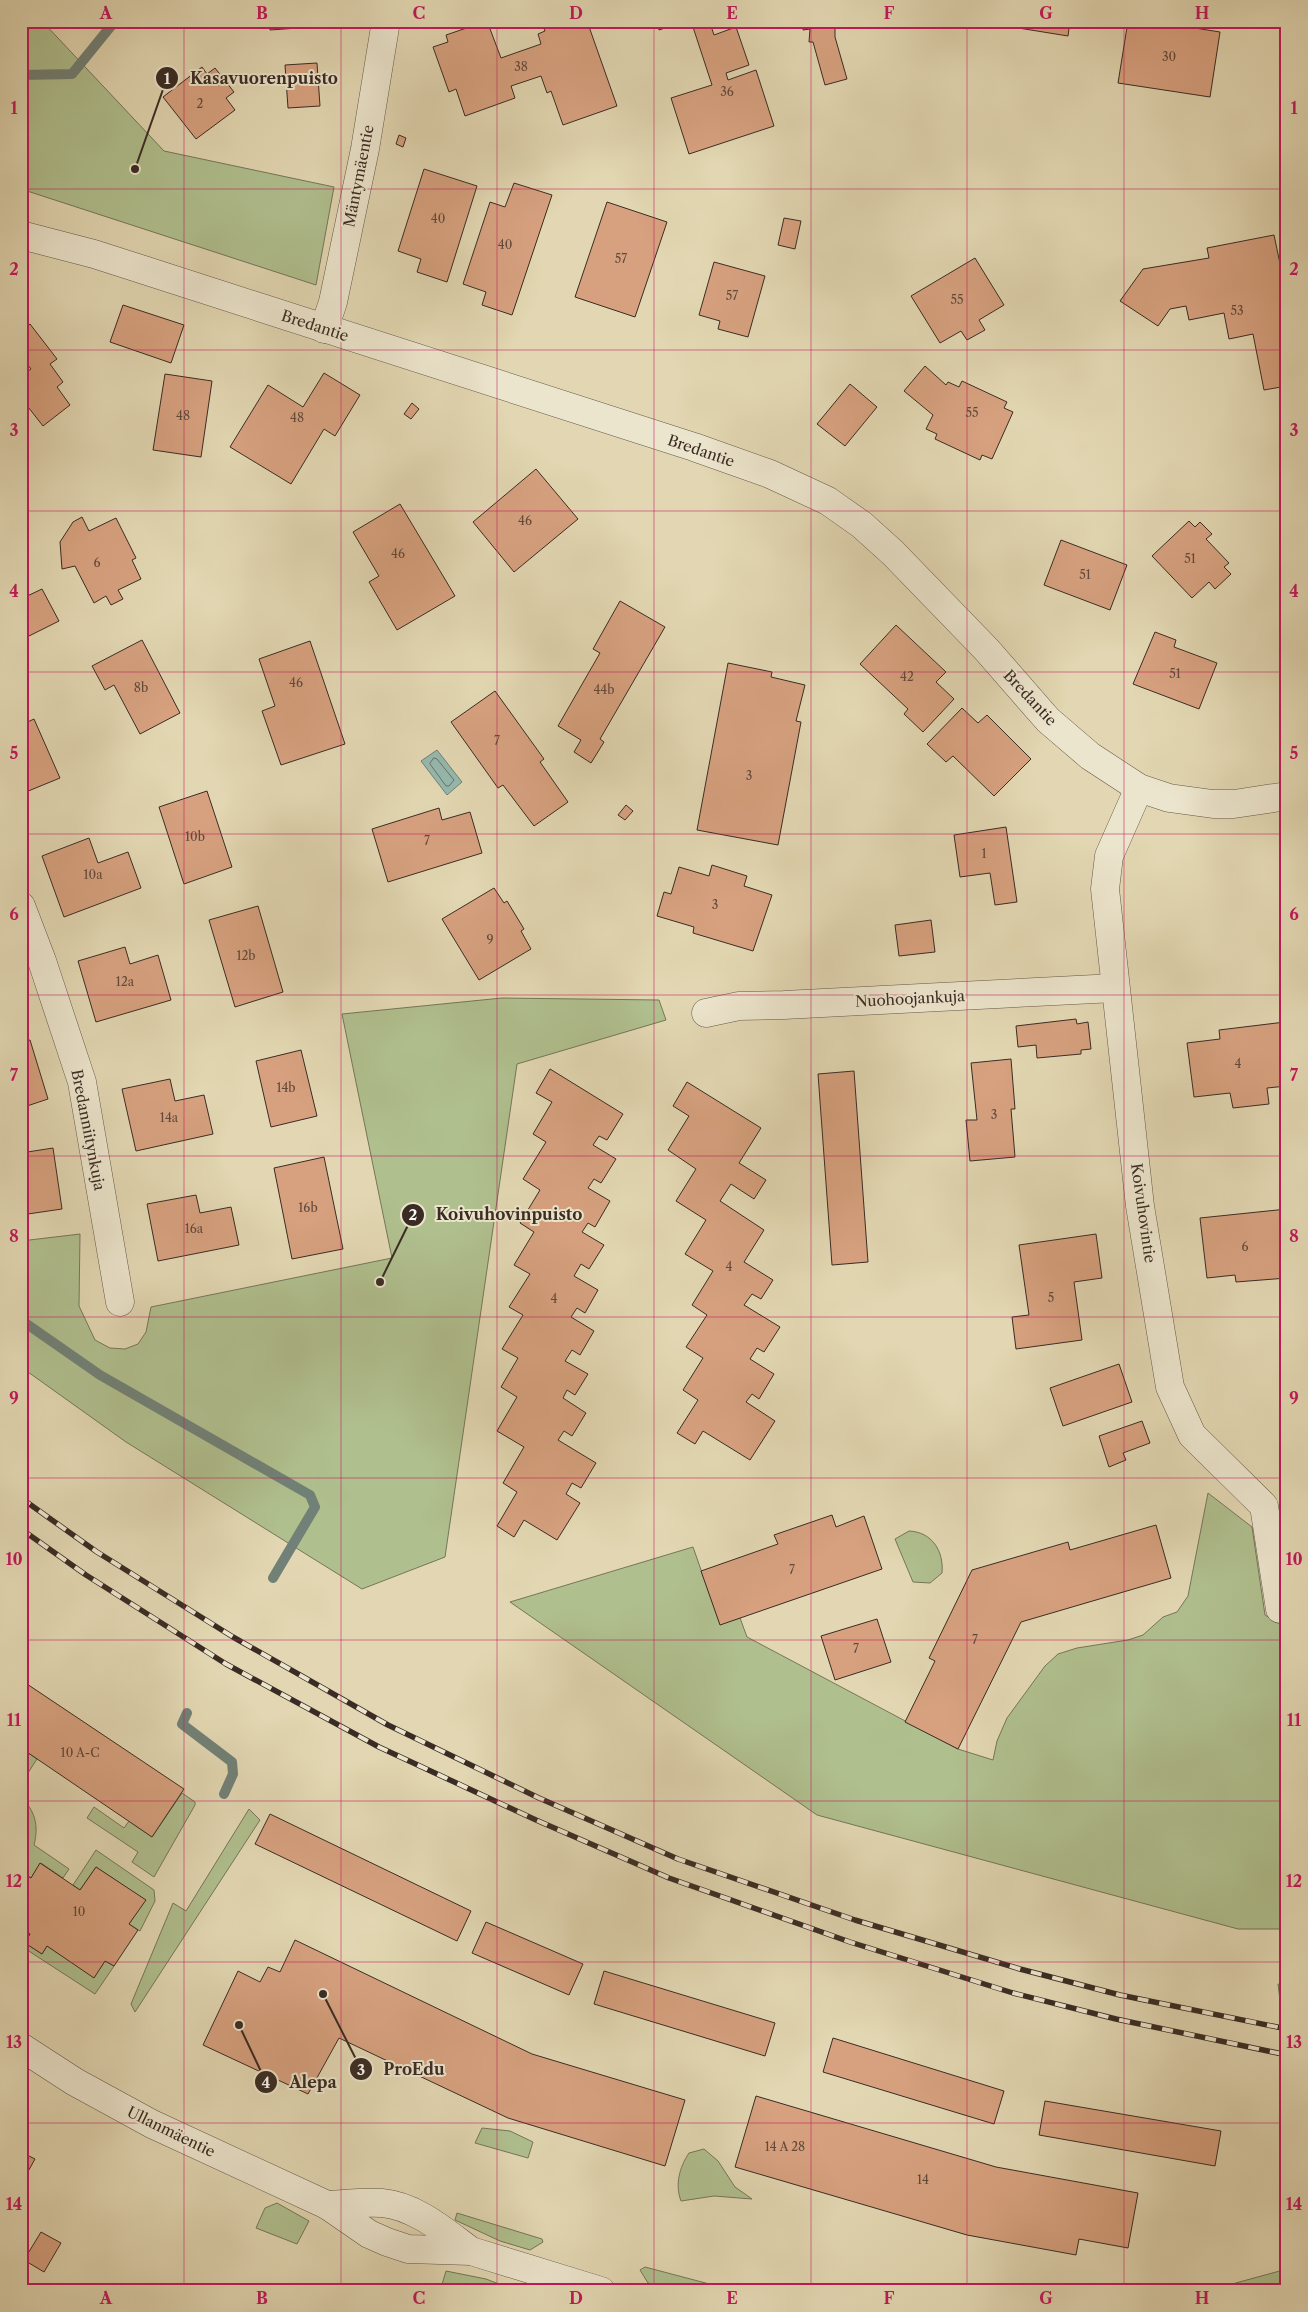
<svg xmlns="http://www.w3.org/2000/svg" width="1308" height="2312" font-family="'Libre Caslon Text',serif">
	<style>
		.green { fill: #b0bf8e; stroke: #757659 }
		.water { fill: #95b9ae; stroke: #718177 }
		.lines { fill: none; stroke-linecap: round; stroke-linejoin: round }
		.shore { stroke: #687269; stroke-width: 1 }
		.stream { stroke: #718177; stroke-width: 10 }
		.building { fill: #d7a17f; stroke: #3a2c24 }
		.minor-casing { stroke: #645748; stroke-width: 29 }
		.tertiary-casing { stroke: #645748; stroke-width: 29 }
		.minor { stroke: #ece5cd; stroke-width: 28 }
		.tertiary { stroke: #ece5cd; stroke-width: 28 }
		.rail-casing { stroke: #3a2c24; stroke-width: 5.5 }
		.rail { stroke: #ece5cd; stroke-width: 4; stroke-dasharray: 11; stroke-linecap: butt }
		.grid { fill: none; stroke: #c2185b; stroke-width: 1; stroke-opacity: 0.55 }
		.labels { text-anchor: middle; stroke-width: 4; stroke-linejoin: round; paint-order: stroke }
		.number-label { font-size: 12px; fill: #61493b }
		.street-label { font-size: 15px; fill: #3a2c24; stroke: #ece5cd }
		.leader { fill: none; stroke: #3a2c24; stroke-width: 2 }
		.callout-dot { fill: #3a2c24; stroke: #ece5cd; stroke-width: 2 }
		.mark-label { font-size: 15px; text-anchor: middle; font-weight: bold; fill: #fff }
		.callout-label { font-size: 16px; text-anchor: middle; font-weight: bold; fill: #3a2c24; stroke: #ece5cd; stroke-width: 4; stroke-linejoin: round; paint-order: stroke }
		.neatline { fill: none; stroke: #c2185b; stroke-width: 2 }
		.grid-label { font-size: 16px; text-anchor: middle; font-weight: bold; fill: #c2185b }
	</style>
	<rect width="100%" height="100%" fill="#e2d7b2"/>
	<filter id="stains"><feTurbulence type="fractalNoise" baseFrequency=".004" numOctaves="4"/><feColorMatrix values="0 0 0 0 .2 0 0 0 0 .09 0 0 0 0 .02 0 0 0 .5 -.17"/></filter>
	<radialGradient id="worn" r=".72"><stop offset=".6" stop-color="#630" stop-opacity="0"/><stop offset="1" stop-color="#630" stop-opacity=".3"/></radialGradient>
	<g class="green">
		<polygon points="21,21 42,21 164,151 334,187 316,285 21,189"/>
		<polygon points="502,998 659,1000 666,1020 517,1064 445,1557 362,1589 126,1442 21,1367 21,1241 80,1234 79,1306 95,1340 110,1348 125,1349 138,1344 146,1332 151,1307 392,1258 342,1014"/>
		<polygon points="1208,1493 1252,1527 1265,1615 1287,1628 1287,1929 1238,1929 817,1815 510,1602 693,1547 720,1624 740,1618 747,1637 958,1749 993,1760 997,1741 1007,1718 1045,1666 1058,1654 1077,1648 1128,1640 1143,1635 1163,1617 1177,1612 1188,1596"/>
		<path d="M 909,1531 C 932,1532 944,1551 942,1573 L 930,1583 L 913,1582 L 895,1539 Z"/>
		<polygon points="21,1748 37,1759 26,1776 21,1772"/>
		<polygon points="182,1793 195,1802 195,1805 154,1877 132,1862 138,1852 87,1818 94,1807 124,1828 129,1821 152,1837"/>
		<path d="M 21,1797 C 35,1811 39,1825 34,1845 L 69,1869 L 63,1878 L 41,1863 L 31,1878 L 21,1872 L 21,1834 C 30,1828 31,1817 21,1810 Z"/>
		<polygon points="249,1809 260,1820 135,2012 131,2004 173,1903 186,1911"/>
		<polygon points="96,1850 154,1890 155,1901 140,1931 129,1924 145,1900 96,1867 80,1890 73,1885"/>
		<polygon points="21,1928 30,1934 25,1943 42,1954 47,1946 94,1977 105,1961 114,1966 95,1994 21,1946"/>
		<polygon points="1278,1984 1287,1986 1287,2009 1281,2008"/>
		<polygon points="482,2128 510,2131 533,2142 528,2158 475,2143"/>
		<path d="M 704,2149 L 718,2161 L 735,2187 L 752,2199 L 714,2196 L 681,2201 C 675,2185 679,2168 689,2153 Z"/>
		<polygon points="277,2203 309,2221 297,2244 256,2228 265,2208"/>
		<polygon points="457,2213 542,2239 543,2242 530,2250 500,2241 455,2220"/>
		<polygon points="645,2267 736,2291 694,2291 648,2283 640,2270"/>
		<polygon points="1287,2269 1287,2291 1217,2291 1232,2284"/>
		<polygon points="446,2271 486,2279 517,2291 440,2291"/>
	</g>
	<polygon class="water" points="437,750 462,782 447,795 421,761"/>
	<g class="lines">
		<polygon class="shore" points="434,758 437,759 454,780 449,786 446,786 430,764"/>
		<g class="stream">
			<polyline points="21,75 72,74 115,21"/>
			<polyline points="21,1320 100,1375 310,1495 315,1507 273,1578"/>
			<polyline points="187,1713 182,1724 232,1762 233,1774 224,1794"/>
		</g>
	</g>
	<g class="building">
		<polygon points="269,21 312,21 312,27 270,30"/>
		<polygon points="487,21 501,58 541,44 538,34 545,31 541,21 587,21 617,106 563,125 551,91 547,93 541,76 511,86 515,98 465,116 456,89 449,92 433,47 448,42 446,35"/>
		<polygon points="656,21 686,21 659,30"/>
		<polygon points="691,21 727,21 711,26 714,35 736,27 749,65 726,73 728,80 756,70 774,126 689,154 671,98 712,85"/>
		<polygon points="803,21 835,21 835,37 847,79 825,85 813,42 809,42 810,29 803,30"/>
		<polygon points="1007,21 1070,21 1068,36 1006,26"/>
		<polygon points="1128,21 1177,21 1176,25 1220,32 1210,97 1118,83"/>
		<polygon points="1287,53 1287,83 1282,82"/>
		<polygon points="317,63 320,106 288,108 285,65"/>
		<polygon points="202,67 207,74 215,68 234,92 226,98 235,110 196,139 163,97"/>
		<polygon points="399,135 406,138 403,147 396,144"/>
		<polygon points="424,169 477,186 447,282 417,272 421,259 398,251"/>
		<polygon points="514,183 552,195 512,315 482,305 486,292 463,284 490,202 505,207"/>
		<polygon points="607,202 667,222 635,317 575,297"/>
		<polygon points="784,218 801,221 795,249 778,245"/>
		<polygon points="1274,235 1287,297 1287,386 1264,390 1253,334 1229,339 1224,313 1189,320 1186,306 1170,309 1158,326 1120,301 1143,269 1209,258 1207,248"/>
		<polygon points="975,258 1004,305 979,320 985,330 967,340 961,331 940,343 911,296"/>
		<polygon points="714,262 765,276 748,337 718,329 720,321 699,315"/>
		<polygon points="123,305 184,325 171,363 110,342"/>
		<polygon points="30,324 57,359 50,364 63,382 57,387 70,405 43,426 21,398 21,376 31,369 21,356 21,331"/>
		<polygon points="925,366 946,385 948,382 959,387 962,381 1007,402 1004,408 1013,412 992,459 982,455 980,460 935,439 937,434 926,429 933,415 904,391"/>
		<polygon points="324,373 360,395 335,436 324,429 291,484 230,447 268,385 303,407"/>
		<polygon points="165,374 212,381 201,457 153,450"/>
		<polygon points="850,384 877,407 845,446 817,424"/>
		<polygon points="412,403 419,409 411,419 404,414"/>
		<polygon points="536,469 578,519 514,572 473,522"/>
		<polygon points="400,504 455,596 397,630 369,582 379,576 353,532"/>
		<polygon points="82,517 89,531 116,518 136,558 132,560 141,579 118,590 123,599 111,605 106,596 94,603 75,566 62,569 60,542 73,522"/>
		<polygon points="1189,521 1195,527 1200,522 1212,534 1206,539 1229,563 1224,567 1231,574 1215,589 1209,582 1192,598 1152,556"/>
		<polygon points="1061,540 1127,565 1110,610 1044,585"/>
		<polygon points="42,589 59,621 21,640 21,599"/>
		<polygon points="620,601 665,627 600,739 604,742 591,763 574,752 581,740 558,726 600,653 593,649"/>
		<polygon points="896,625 946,672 936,682 954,699 923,732 904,714 908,709 860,664"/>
		<polygon points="1155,632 1176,640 1174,647 1217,663 1199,709 1133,684"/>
		<polygon points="142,640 180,713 140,734 114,685 105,690 92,666"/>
		<polygon points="310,641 345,744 281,765 262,711 275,706 259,659"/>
		<polygon points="728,663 772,672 771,677 805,685 796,721 801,722 778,845 697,830"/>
		<polygon points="495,691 544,759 540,762 568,802 534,826 503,785 498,788 451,722"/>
		<polygon points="962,708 978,723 987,715 1031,759 994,796 953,756 946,762 927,744"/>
		<polygon points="34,719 60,778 21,794 21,725"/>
		<polygon points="207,791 232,867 184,884 159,807"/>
		<polygon points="626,805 633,811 625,820 618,815"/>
		<polygon points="439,808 442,820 470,812 482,853 388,882 372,829"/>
		<polygon points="1006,827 1017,902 995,905 990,873 960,877 954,835"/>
		<polygon points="89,838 98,863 128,852 141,888 64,917 42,856"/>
		<polygon points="712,865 747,876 744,886 772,895 753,951 693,933 694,927 657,916 664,892 671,894 679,867 709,876"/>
		<polygon points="494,888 504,903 507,901 524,929 521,931 531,949 479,980 442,919"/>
		<polygon points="1282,894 1287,894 1287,934"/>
		<polygon points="258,906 283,992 235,1007 209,920"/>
		<polygon points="931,920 935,952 899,956 895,925"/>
		<polygon points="125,947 130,964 158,955 171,1000 96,1022 78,961"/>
		<polygon points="1076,1019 1077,1024 1088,1022 1091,1049 1081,1050 1081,1054 1037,1058 1036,1045 1018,1047 1016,1026"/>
		<polygon points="1285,1022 1287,1086 1267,1088 1269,1104 1233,1108 1230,1093 1194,1097 1187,1043 1220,1039 1219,1030"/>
		<polygon points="30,1040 48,1099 21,1108 21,1042"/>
		<polygon points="301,1050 317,1116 271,1127 256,1061"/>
		<polygon points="1011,1059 1015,1109 1011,1109 1015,1157 970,1161 966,1120 977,1120 971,1063"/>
		<polygon points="550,1069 623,1114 607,1140 599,1136 593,1145 616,1159 601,1183 594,1179 588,1188 610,1201 595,1227 588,1223 582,1232 604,1245 589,1269 581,1264 574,1276 598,1290 585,1313 577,1308 571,1317 594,1331 580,1355 572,1350 565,1361 588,1374 575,1395 567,1390 563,1398 586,1413 572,1436 564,1431 558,1440 596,1463 581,1488 572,1483 566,1494 580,1503 557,1540 524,1520 514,1537 497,1526 517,1492 503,1483 524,1447 497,1431 517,1397 501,1387 518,1358 502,1349 523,1315 509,1307 530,1274 514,1265 534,1232 520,1223 540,1190 523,1179 546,1142 533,1134 552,1102 536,1093"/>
		<polygon points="854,1071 868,1262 832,1265 818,1074"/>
		<polygon points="170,1079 175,1101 204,1095 213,1134 136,1151 122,1089"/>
		<polygon points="687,1082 761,1128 739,1163 766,1180 754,1199 731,1184 720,1201 764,1230 744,1262 773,1280 761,1299 752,1294 744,1305 780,1327 764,1352 757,1348 750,1359 774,1374 759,1399 752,1394 746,1402 775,1421 750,1460 703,1431 695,1444 677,1433 698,1400 683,1390 703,1358 686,1347 707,1315 692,1305 713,1271 685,1254 706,1220 676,1201 696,1169 668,1150 689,1116 673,1106"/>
		<polygon points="53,1148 62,1209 21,1215 21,1153"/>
		<polygon points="324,1157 343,1249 292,1259 274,1168"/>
		<polygon points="196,1195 200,1213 231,1207 239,1245 158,1261 147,1204"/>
		<polygon points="1287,1209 1287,1278 1236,1282 1235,1275 1207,1278 1200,1218"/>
		<polygon points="1096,1234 1102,1278 1074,1282 1082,1340 1016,1349 1012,1317 1029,1315 1019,1245"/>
		<polygon points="1119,1364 1132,1402 1063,1426 1050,1388"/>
		<polygon points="1142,1421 1150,1443 1123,1453 1126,1460 1109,1467 1099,1436"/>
		<polygon points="832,1515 836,1527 864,1516 882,1569 720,1625 701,1571 778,1544 774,1535"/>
		<polygon points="1156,1525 1171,1578 1021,1622 958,1749 905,1722 935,1661 929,1658 972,1570 1068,1542 1070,1550"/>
		<polygon points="877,1619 891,1662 835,1680 821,1636"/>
		<polygon points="21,1680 184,1789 152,1837 21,1748"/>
		<polygon points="270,1814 471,1911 457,1941 255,1844"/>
		<polygon points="40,1863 80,1890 96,1867 146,1900 129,1924 138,1930 114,1966 105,1961 94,1978 47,1946 42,1954 25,1943 30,1934 21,1928 21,1872 31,1878"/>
		<polygon points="486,1922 583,1964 569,1995 472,1953"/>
		<polygon points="295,1940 532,2054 685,2100 665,2166 508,2118 339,2038 308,2094 203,2045 238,1971 260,1982 268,1967 280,1972"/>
		<polygon points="604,1971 775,2023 765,2056 594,2004"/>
		<polygon points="833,2038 1004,2091 994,2124 823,2072"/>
		<polygon points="756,2096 996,2167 1138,2193 1128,2248 1079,2239 1076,2255 967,2235 735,2167"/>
		<polygon points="1045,2101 1221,2131 1215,2166 1039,2135"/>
		<polygon points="21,2152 35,2159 21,2184"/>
		<polygon points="41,2232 61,2243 44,2272 24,2260"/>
	</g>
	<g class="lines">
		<defs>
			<g id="minor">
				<polyline points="324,329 333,302 365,149 386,21"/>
				<polyline points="1139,788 1109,856 1105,889 1140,1206 1170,1387 1192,1435 1264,1506 1280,1609"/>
				<polyline points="21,906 42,961 82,1082 120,1302"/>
				<polyline points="706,1013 739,1006 784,1005 1115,988"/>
			</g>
			<g id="tertiary">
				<polyline points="21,235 94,254 694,447 770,474 828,501 862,525 893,553 986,649 1048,720 1090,756 1139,788 1169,798 1213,804 1234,804 1287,796"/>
				<polyline points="21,2047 75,2082 152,2124 327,2205 369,2234 387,2242 408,2249 471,2251 601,2291"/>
				<path d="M 327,2205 C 345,2204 364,2202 382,2203 C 416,2206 445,2232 471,2251"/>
			</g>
		</defs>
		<use href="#minor" class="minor-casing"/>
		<use href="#tertiary" class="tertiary-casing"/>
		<use href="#minor" class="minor"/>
		<use href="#tertiary" class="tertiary"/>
		<defs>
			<g id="rail">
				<polyline points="21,1498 97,1552 233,1637 388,1725 539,1798 678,1859 855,1920 1020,1969 1120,1995 1287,2029"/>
				<polyline points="21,1529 86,1575 226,1664 379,1747 536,1820 669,1878 850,1942 1013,1993 1116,2019 1287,2055"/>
			</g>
		</defs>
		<use href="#rail" class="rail-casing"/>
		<use href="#rail" class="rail"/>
	</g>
	<path class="grid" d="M 184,21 L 184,2291M 341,21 L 341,2291M 497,21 L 497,2291M 654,21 L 654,2291M 811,21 L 811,2291M 967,21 L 967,2291M 1124,21 L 1124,2291M 21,189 L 1287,189M 21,350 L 1287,350M 21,511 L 1287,511M 21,672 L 1287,672M 21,834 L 1287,834M 21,995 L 1287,995M 21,1156 L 1287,1156M 21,1317 L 1287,1317M 21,1478 L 1287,1478M 21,1640 L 1287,1640M 21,1801 L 1287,1801M 21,1962 L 1287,1962M 21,2123 L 1287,2123"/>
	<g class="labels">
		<g class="number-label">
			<text x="1169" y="61">30</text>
			<text x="521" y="71">38</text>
			<text x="727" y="96">36</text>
			<text x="200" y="108">2</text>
			<text x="438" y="223">40</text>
			<text x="505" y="249">40</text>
			<text x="621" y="263">57</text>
			<text x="732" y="300">57</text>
			<text x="957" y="304">55</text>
			<text x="1237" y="315">53</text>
			<text x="972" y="417">55</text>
			<text x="183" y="420">48</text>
			<text x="297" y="422">48</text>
			<text x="525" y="525">46</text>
			<text x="398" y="558">46</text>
			<text x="1190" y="563">51</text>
			<text x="97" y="567">6</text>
			<text x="1085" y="579">51</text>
			<text x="1175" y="678">51</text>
			<text x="907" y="681">42</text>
			<text x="296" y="687">46</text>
			<text x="141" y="692">8b</text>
			<text x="604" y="694">44b</text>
			<text x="497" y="745">7</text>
			<text x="749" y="780">3</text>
			<text x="195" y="841">10b</text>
			<text x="427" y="845">7</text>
			<text x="984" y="858">1</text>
			<text x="93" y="879">10a</text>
			<text x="715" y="909">3</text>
			<text x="490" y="944">9</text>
			<text x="246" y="960">12b</text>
			<text x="125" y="986">12a</text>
			<text x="1238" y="1068">4</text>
			<text x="286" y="1092">14b</text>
			<text x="994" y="1119">3</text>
			<text x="169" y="1122">14a</text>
			<text x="308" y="1212">16b</text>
			<text x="194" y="1233">16a</text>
			<text x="1245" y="1251">6</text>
			<text x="729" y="1271">4</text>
			<text x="1051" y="1302">5</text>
			<text x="554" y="1303">4</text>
			<text x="792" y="1574">7</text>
			<text x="975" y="1644">7</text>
			<text x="856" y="1653">7</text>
			<text x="80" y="1757">10 A-C</text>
			<text x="79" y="1916">10</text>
			<text x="785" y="2151">14 A 28</text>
			<text x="923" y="2184">14</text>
		</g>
		<g class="street-label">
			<text transform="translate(359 176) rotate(-79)" y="5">Mäntymäentie</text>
			<text transform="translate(315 326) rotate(18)" y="5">Bredantie</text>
			<text transform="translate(701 451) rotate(19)" y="5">Bredantie</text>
			<text transform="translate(1030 698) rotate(47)" y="5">Bredantie</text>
			<text transform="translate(910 999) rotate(-3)" y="5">Nuohoojankuja</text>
			<text transform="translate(88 1130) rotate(79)" y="5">Bredanniitynkuja</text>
			<text transform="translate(1143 1213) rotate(82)" y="5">Koivuhovintie</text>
			<text transform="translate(171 2132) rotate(26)" y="5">Ullanmäentie</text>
		</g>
	</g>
	<path class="leader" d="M135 169L167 78M380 1282L413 1215M323 1994L361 2069M239 2025L266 2082"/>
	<g class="callout-dot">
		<circle cx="135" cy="169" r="5"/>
		<circle cx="380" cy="1282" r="5"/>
		<circle cx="323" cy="1994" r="5"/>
		<circle cx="239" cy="2025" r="5"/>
		<circle cx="167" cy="78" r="12"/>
		<circle cx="413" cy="1215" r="12"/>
		<circle cx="361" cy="2069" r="12"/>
		<circle cx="266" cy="2082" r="12"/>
	</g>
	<g class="mark-label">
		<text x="167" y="84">1</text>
		<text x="413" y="1220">2</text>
		<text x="361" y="2075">3</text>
		<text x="266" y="2088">4</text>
	</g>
	<g class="callout-label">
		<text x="264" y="84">Kasavuorenpuisto</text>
		<text x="509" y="1220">Koivuhovinpuisto</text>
		<text x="414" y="2075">ProEdu</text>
		<text x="313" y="2088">Alepa</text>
	</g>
	<rect width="1308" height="2312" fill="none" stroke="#e2d7b2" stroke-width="55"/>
	<rect x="28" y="28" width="1252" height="2256" class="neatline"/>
	<g class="grid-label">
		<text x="106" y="19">A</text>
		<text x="262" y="19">B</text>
		<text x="419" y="19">C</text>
		<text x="576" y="19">D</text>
		<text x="732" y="19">E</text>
		<text x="889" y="19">F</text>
		<text x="1046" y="19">G</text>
		<text x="1202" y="19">H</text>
		<text x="14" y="114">1</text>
		<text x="1294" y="114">1</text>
		<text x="14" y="275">2</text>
		<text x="1294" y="275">2</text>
		<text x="14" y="436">3</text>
		<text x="1294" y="436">3</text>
		<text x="14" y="597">4</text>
		<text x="1294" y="597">4</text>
		<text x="14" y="759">5</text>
		<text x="1294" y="759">5</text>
		<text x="14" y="920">6</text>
		<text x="1294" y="920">6</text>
		<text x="14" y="1081">7</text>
		<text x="1294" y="1081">7</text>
		<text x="14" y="1242">8</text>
		<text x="1294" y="1242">8</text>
		<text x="14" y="1404">9</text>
		<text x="1294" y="1404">9</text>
		<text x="14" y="1565">10</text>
		<text x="1294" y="1565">10</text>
		<text x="14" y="1726">11</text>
		<text x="1294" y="1726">11</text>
		<text x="14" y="1887">12</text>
		<text x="1294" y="1887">12</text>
		<text x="14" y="2048">13</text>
		<text x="1294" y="2048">13</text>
		<text x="14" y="2210">14</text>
		<text x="1294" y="2210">14</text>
		<text x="106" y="2304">A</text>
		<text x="262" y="2304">B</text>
		<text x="419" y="2304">C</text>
		<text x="576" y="2304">D</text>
		<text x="732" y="2304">E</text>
		<text x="889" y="2304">F</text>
		<text x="1046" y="2304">G</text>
		<text x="1202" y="2304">H</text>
	</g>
	<rect width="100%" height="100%" filter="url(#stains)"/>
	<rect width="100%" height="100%" fill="url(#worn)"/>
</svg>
